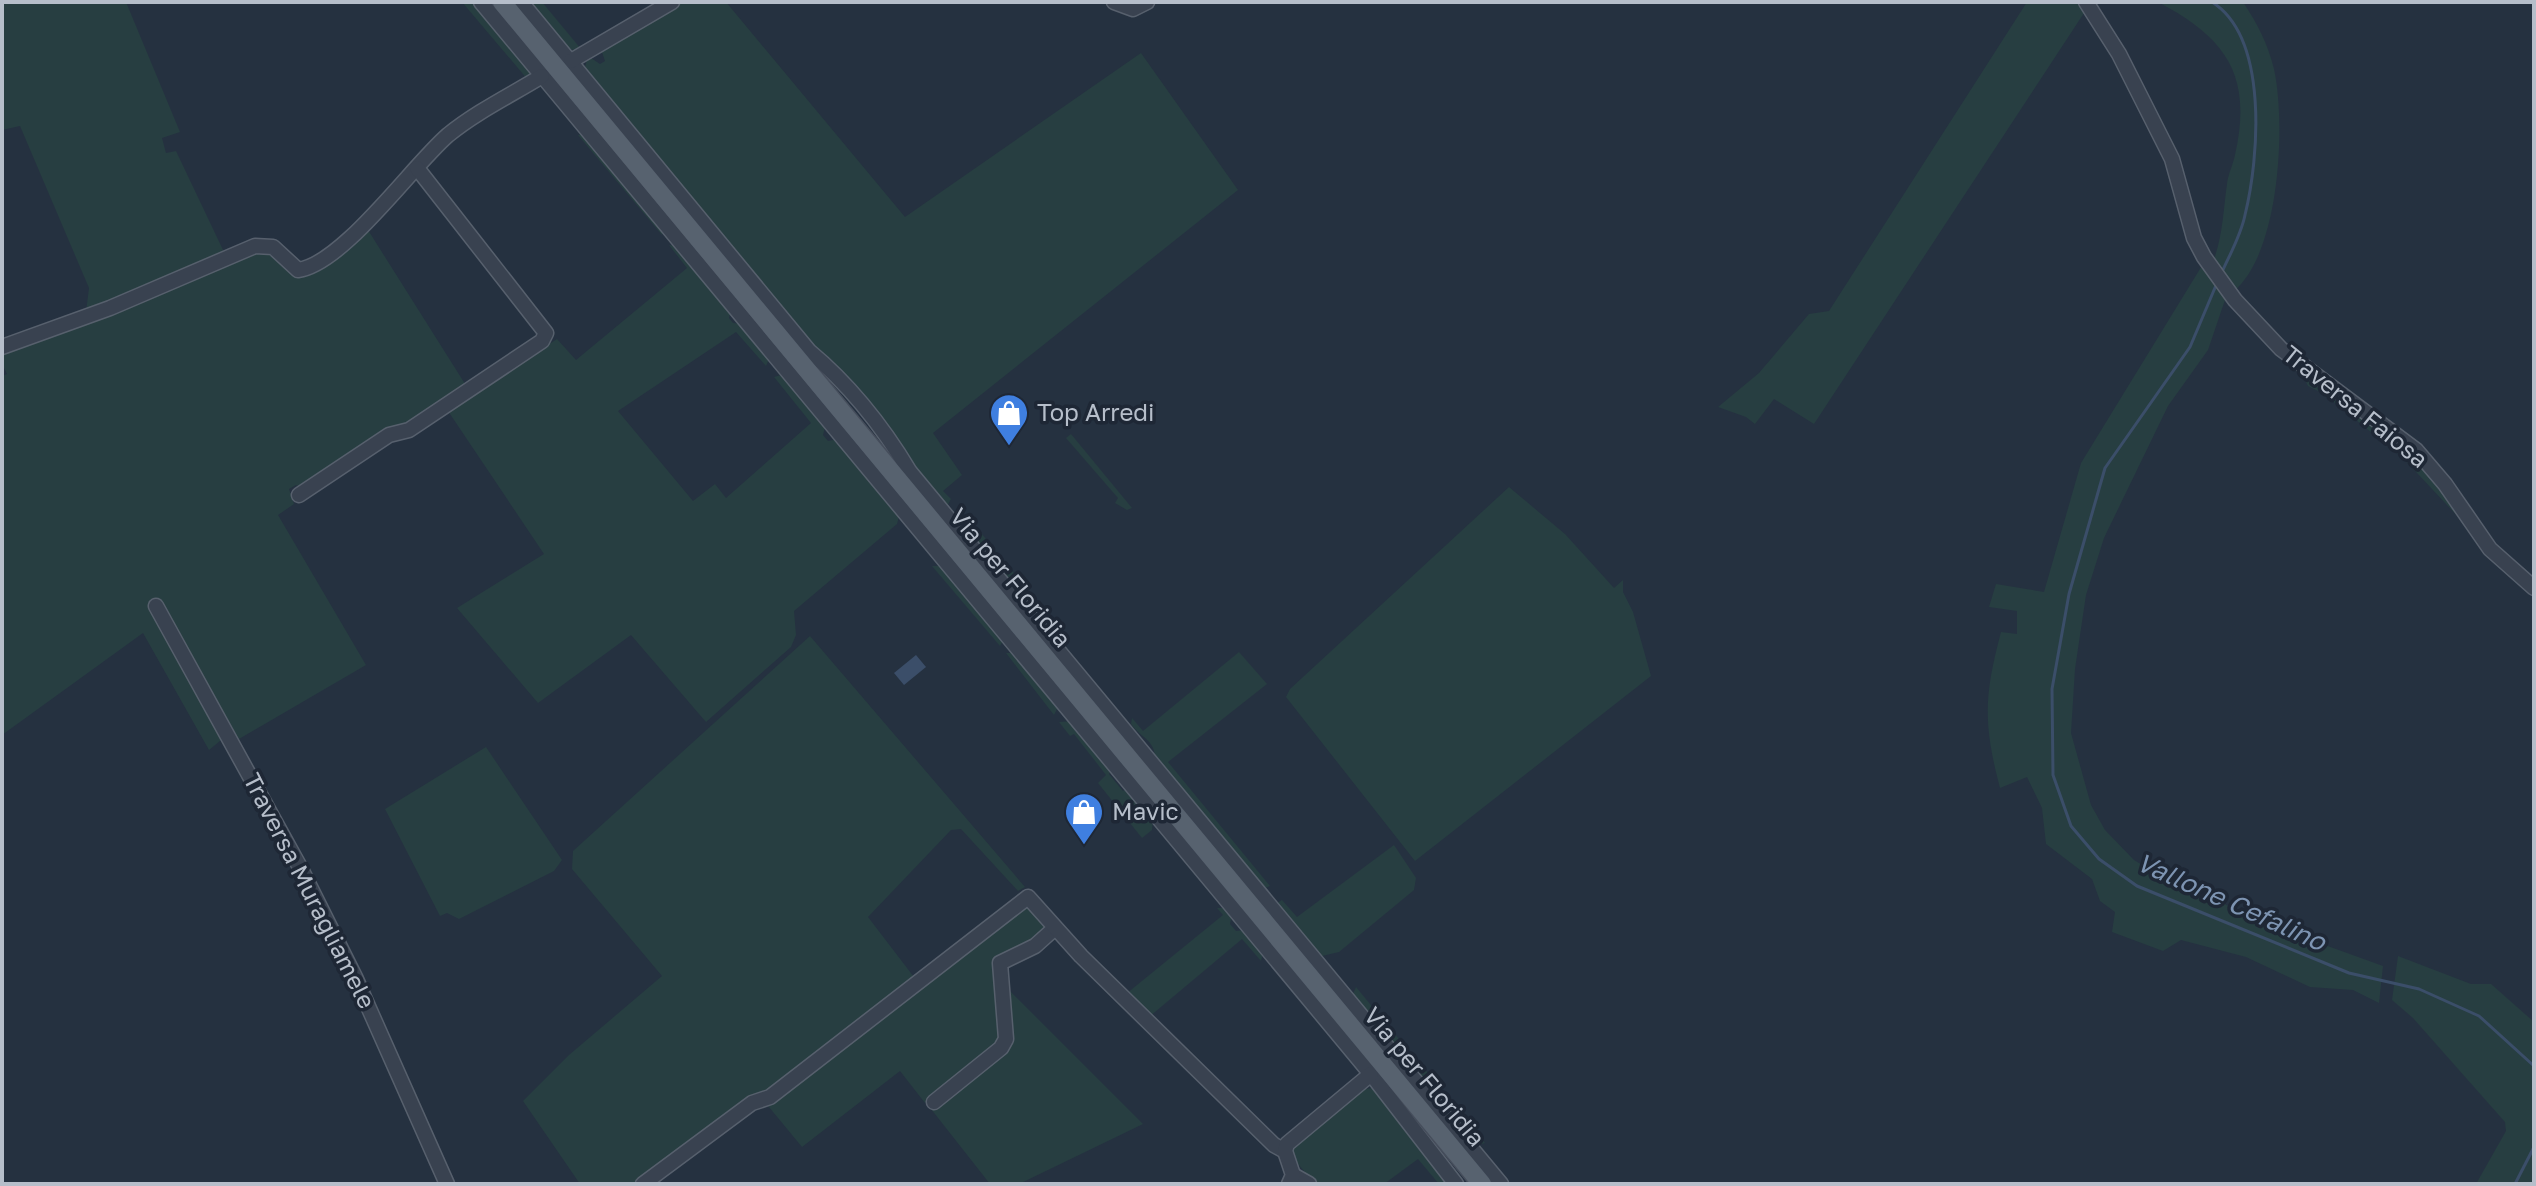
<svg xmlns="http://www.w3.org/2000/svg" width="2536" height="1186" font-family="'Golos Text',sans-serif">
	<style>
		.green { fill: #273e41 }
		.water { fill: #3b4e69 }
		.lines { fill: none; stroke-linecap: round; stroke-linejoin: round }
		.stream { stroke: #3b4e69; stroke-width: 3 }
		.minor-casing { stroke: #57606d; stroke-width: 17 }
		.major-casing { stroke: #464e5c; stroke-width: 21 }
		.minor { stroke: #394250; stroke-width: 14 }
		.major { stroke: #57626f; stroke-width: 18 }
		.labels { text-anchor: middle; stroke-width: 7; stroke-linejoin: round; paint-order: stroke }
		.street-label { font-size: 24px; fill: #b6beca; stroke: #1e2735 }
		.poi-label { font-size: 24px; fill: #b6beca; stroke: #1e2735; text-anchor: start }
		.water-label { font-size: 26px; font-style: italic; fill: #7d94b2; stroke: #1e2735 }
	</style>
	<rect width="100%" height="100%" fill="#253140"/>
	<g class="green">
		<polygon points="2,2 126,2 180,132 162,138 166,153 176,151 224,252 86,312 89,288 20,126 2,130"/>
		<polygon points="462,2 475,2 531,69 528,80"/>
		<polygon points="528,2 542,2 581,49 568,50"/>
		<polygon points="681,2 726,2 905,217 1141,53 1238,190 933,433 962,475 943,491 951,499 946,508 585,67 588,56 600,64 605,61 601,49"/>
		<polygon points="2027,2 2080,2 2086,10 1814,424 1774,399 1755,424 1746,417 1718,407 1759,373 1809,314 1829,311"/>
		<path d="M 2158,2 L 2243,2 C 2257,23 2268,44 2274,69 C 2286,124 2280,251 2235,290 L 2213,262 C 2223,235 2223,212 2227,184 C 2228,174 2233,165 2235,155 C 2253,75 2226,38 2158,2 Z"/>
		<polygon points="585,134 664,229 662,235 578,135"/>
		<polygon points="368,230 467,387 303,488 296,485 289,489 294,504 278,515 366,665 239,739 157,599 151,602 226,736 209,750 143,633 2,735 2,376 7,374 2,364 2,350 263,248 291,270"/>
		<polygon points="669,245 678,246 731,310 729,318 733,323 743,324 770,357 766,366 736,332 618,411 693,501 715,484 726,498 811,423 774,377 785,374 826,423 823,435 828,441 838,439 900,513 897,524 794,611 796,635 791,647 706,722 631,635 538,703 457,608 544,554 448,411 557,339 576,360 687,268"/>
		<path d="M 2203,264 L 2226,297 L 2208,350 L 2168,406 L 2104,538 L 2086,595 L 2075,669 L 2071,733 L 2091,805 L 2105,830 L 2134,860 L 2165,879 L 2300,936 L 2383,966 L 2379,1003 L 2353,990 L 2310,987 L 2246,957 L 2181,940 L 2163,951 L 2112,932 L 2115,912 L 2100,901 L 2092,879 L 2046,844 L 2042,808 L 2027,777 L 2000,788 C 1983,723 1984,696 2001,632 L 2017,634 L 2017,611 L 1989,607 L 1996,584 L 2044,592 L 2081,463 Z"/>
		<polygon points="2262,340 2410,452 2435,480 2462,521 2403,458 2324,394 2308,386 2304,378"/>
		<polygon points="1071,434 1132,508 1127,510 1115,503 1118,498 1066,438"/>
		<polygon points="1509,487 1565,534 1614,588 1623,580 1623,592 1633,612 1651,676 1415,861 1286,697 1290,689"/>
		<polygon points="968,517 1017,577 1006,579 963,526"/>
		<polygon points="932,566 944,566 1004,639 1000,646"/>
		<polygon points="810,636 1025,887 1018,891 961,829 951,830 868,917 917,981 768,1095 635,1184 580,1184 523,1101 569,1055 662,976 572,869 573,851"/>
		<path d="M 1239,652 L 1267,684 L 1168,762 L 1270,886 L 1265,888 L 1155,758 C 1155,740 1141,738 1131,724 L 1132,718 L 1143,731 Z"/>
		<polygon points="1006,653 1016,653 1059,705 1054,715"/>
		<polygon points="1073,721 1112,768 1109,774 1123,791 1128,787 1153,819 1152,830 1142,838 1098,783 1106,775 1074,734 1070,736 1059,722"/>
		<polygon points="486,747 562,860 554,871 459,919 447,913 440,916 385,809"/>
		<polygon points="1394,845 1416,878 1414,890 1339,952 1322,956 1277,903 1282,900 1297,917"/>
		<polygon points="1027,900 1051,928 1034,943 1005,955 1004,1030 996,1048 925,1103 900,1071 802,1147 764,1101"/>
		<polygon points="1217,908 1226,908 1232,915 1230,924 1236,931 1244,930 1263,953 1261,961 1242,939 1149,1017 1126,994 1223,915"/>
		<polygon points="2398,956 2471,984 2491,984 2534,1022 2534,1184 2476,1184 2506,1131 2505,1122 2413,1018 2392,1000"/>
		<polygon points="1006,987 1143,1124 1019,1184 990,1184 931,1109 1005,1049"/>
		<polygon points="1356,987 1403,1044 1395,1044 1353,994"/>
		<polygon points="1409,1050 1485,1143 1478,1145 1408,1060"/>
		<polygon points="1377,1087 1450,1184 1439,1184 1418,1159 1384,1184 1315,1184 1293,1158 1291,1146 1355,1091"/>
	</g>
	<polygon class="water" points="916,655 926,667 904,685 894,673"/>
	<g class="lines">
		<g class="stream">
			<path d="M 2212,2 C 2269,38 2259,158 2245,215 C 2241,235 2230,254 2222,272"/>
			<polyline points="2217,283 2190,347 2105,468 2069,594 2052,689 2053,775 2071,826 2099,859 2137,886 2349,973 2419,989 2479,1016 2534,1066"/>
			<polyline points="2515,1184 2534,1147"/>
		</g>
		<defs>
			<g id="minor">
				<polyline points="481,2 1371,1074 1456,1184"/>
				<path d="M 521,2 L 809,351 C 850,385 883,427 910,472 L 1501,1184"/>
				<polyline points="1114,2 1133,9 1147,2"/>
				<polyline points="2086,2 2119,54 2172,159 2194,238 2204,257 2235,300 2281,349 2416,450 2445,484 2490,549 2534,588"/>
				<polyline points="571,61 672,2"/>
				<path d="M 2,347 L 110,308 L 255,246 L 273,247 L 298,270 C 343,264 412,166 448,135 C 476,112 511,95 542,76"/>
				<polyline points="299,495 389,435 409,430 542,341 546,333 417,168"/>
				<polyline points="156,606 301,869 355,977 447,1184"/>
				<polyline points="934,1102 1001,1048 1006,1039 1000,963 1035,946 1055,928"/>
				<polyline points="1293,1175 1309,1184"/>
				<polyline points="643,1184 752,1103 770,1097 1028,897 1081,956 1274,1145 1285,1151"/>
				<polyline points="1289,1184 1293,1175 1285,1151 1287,1144 1371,1074"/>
			</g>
			<polyline id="major" points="502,2 1482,1184"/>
		</defs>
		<use href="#minor" class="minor-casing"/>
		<use href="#major" class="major-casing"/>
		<use href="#minor" class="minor"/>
		<use href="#major" class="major"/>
	</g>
	<defs>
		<symbol id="shop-pin" viewBox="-11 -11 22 30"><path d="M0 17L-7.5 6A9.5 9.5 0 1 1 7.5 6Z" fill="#3f7fe0" stroke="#1e2735"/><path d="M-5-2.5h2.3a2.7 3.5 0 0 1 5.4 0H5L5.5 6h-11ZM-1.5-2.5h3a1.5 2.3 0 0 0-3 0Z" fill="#fff"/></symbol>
	</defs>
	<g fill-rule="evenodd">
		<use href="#shop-pin" x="987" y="391" width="44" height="60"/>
		<use href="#shop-pin" x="1062" y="790" width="44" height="60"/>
	</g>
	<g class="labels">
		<g class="street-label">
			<text transform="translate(2355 407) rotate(39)" y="8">Traversa Faiosa</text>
			<text transform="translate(1010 578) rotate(50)" y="8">Via per Floridia</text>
			<text transform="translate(309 891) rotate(63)" y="8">Traversa Muragliamele</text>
			<text transform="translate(1424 1077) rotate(50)" y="8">Via per Floridia</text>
		</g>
		<g class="poi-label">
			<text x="1037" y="421">Top Arredi</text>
			<text x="1112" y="820">Mavic</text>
		</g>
		<g class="water-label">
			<text transform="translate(2231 902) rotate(24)" y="9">Vallone Cefalino</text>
		</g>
	</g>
	<rect width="2536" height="1186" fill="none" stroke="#b6beca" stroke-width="8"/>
</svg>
